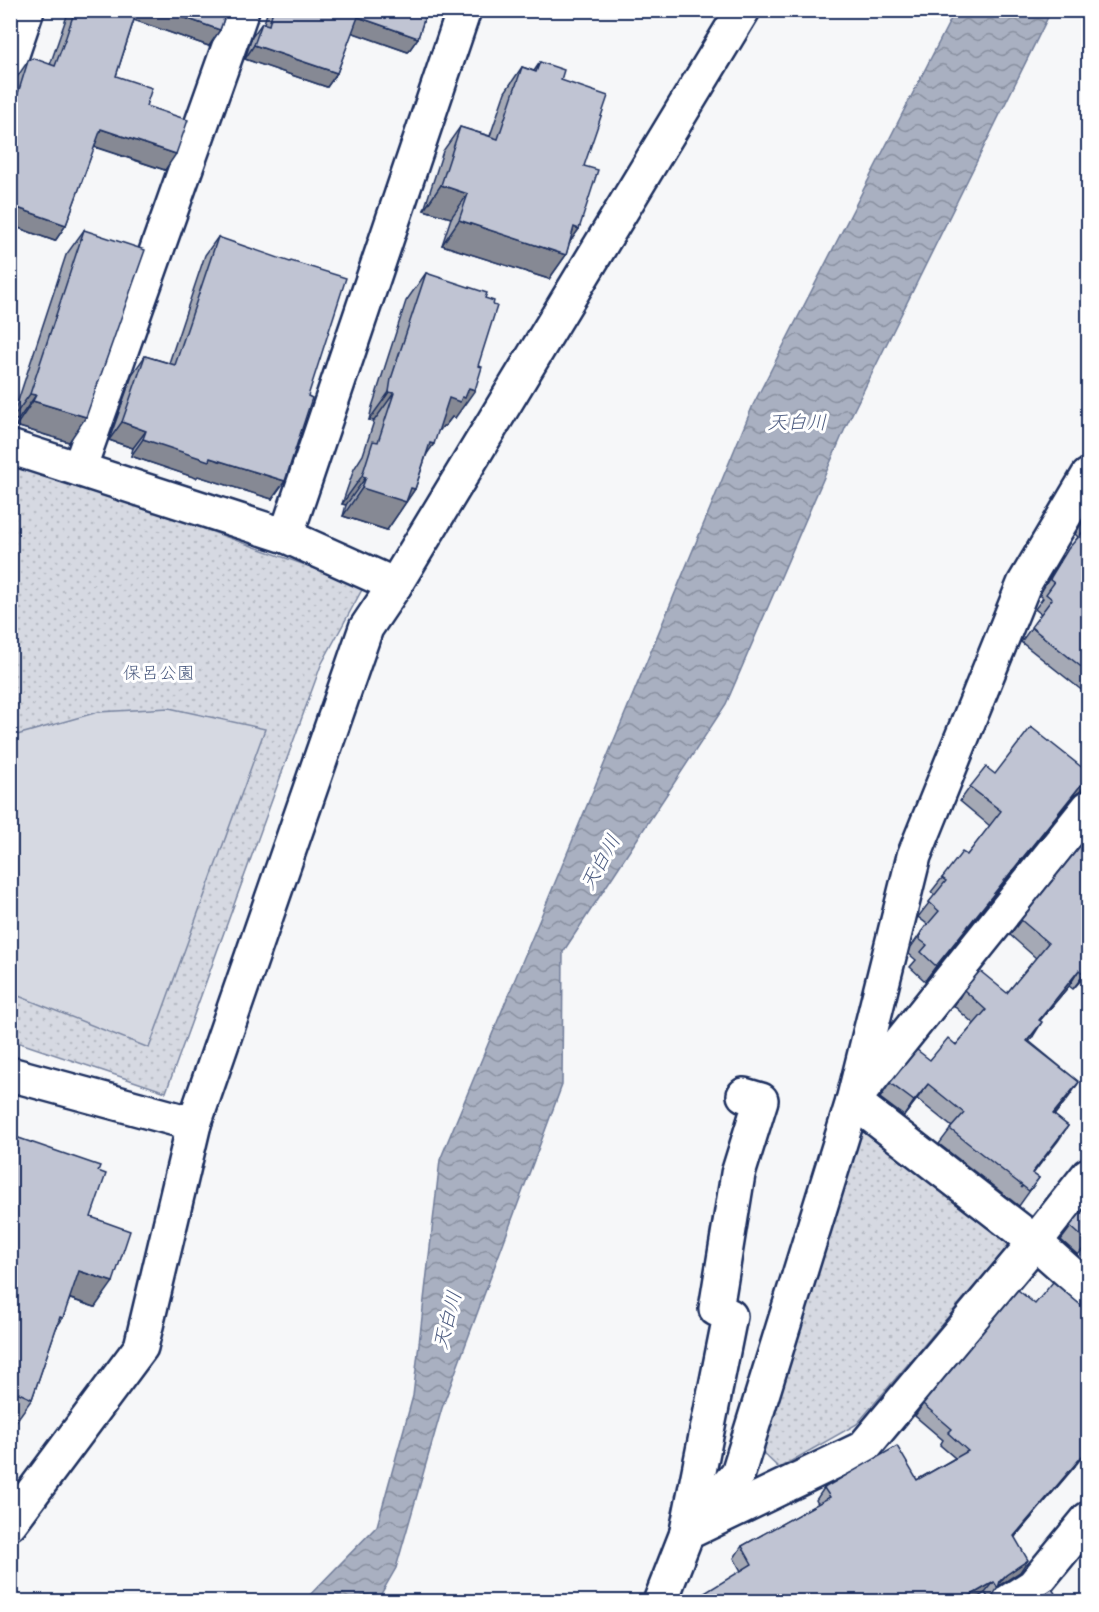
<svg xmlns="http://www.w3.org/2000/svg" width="1099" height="1612" font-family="Delius,'Klee One',sans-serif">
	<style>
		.grass { fill: url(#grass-dots); stroke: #7884a0; stroke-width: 1.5 }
		.garden { fill: #d6d9e2; stroke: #7884a0; stroke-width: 1.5 }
		.water { fill: url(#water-waves); stroke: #707c99; stroke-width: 1.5 }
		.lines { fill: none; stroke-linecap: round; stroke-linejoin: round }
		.minor-casing { stroke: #1b2f5e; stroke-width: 38 }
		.minor { stroke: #fff; stroke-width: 33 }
		.wall { fill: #a5a9b5; stroke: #1b2f5e; stroke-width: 1.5 }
		.shaded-wall { fill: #868994; stroke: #1b2f5e; stroke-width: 1.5 }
		.building { fill: #c0c4d3; stroke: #1b2f5e; stroke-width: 1.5 }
		.labels { text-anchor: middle; stroke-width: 6; stroke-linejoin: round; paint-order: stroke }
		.park-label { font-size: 18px; fill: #4a5a7f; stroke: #fff }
		.water-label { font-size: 20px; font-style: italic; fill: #4d5c81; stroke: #fff }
	</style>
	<defs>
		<pattern id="grass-dots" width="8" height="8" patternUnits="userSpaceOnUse" patternTransform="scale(1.5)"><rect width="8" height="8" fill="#d6d9e2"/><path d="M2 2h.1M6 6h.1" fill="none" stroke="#b7bbc4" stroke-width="1.8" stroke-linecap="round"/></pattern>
		<pattern id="water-waves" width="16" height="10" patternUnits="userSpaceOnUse" patternTransform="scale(1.5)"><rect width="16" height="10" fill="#a9b0c1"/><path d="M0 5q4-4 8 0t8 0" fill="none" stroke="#8990a0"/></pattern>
	</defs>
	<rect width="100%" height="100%" fill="#f6f7f9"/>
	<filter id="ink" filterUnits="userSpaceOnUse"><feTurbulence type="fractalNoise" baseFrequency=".0167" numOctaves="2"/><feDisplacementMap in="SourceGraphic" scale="12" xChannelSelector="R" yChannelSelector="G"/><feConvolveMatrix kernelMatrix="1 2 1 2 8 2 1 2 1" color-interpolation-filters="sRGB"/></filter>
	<g filter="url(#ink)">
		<g class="grass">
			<polygon points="11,460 364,586 321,665 166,1092 11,1040"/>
			<polygon points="863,1127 1011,1243 857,1424 779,1468 760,1450 786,1341"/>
		</g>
		<polygon class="garden" points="169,708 265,729 149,1048 11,993 11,739 17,735 98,712"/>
		<polygon class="water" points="955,11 1051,11 847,424 726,704 563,952 562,1085 442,1408 396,1568 377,1601 304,1601 377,1526 413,1396 440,1160 753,405"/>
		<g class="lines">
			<defs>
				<g id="minor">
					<polyline points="10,60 27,10"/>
					<polyline points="10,447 286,536 464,10"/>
					<polyline points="79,469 242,10"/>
					<polyline points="286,536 395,585"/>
					<polyline points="1088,808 853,1101 1035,1242 1088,1289"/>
					<polyline points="10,1074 194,1124"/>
					<polyline points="10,1523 141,1347 194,1124 366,628 395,585 743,10"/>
					<polyline points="687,1531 730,1316 716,1309 738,1174 761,1100 744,1095"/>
					<polyline points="687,1533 738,1473 853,1101 914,856 1024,584 1088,476"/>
					<polyline points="660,1602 687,1533 863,1448 1035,1242 1088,1175"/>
					<polyline points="1008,1602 1033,1586 1088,1519"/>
				</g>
			</defs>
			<use href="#minor" class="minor-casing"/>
			<use href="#minor" class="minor"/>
		</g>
		<g class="wall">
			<polygon points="69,10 227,10 220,30 209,46 134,20 116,76 146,106 165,170 94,147 66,225 55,241 10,225 10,99 17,77 28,61 50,65"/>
			<polygon points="268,10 427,10 418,38 408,52 352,32 337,73 327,87 245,59 252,37 262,23 264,23"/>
			<polygon points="540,62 561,80 584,166 579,229 569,243 566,255 549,279 442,245 451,218 424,210 443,151 460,127 490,136 505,92 522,67 534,71"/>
			<polygon points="84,230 69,442 16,426 18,420 12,419 66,255"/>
			<polygon points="218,237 272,499 198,476 196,478 131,456 133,448 109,440 133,373 145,356 169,363 205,255"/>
			<polygon points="426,273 485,298 455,418 452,417 445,426 443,426 440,430 439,429 426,456 415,489 387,530 343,516 346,505 342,504 354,469 363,455 374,421 369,420 372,407 406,301"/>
			<polygon points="1089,512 1089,696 1021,642 1041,614 1035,609 1043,598 1040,595 1041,592 1058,564 1078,537 1075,534"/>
			<polygon points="1089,773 1089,780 1081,791 1073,796 925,981 910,967 916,960 909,954 911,947 927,924 918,917 935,895 931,892 942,878 967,855 990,826 960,801 970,787 995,774"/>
			<polygon points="1089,835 1089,971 1073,989 1069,986 1040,1020 1032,1038 1029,1041 1079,1082 1054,1115 1068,1126 1033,1174 1039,1178 1019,1206 939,1144 952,1127 917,1099 904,1116 880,1098 890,1083 956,1045 974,1024 954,1006 964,990 1007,993 1036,958 1010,935 1021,920"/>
			<polygon points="10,1135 98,1171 91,1217 95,1307 70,1299 56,1328 32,1399 14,1424 10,1422"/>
			<polygon points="1089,1203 1089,1252 1084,1248 1078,1255 1061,1240"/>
			<polygon points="923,1404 1075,1466 1015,1537 1020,1572 999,1586 990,1600 985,1593 741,1571 734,1558 742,1546 818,1504 816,1500 824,1488 917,1480 955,1458 940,1445 943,1440 915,1416"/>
		</g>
		<g class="shaded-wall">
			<polygon points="134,10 163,10 220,30 209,46 128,18"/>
			<polygon points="358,17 418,38 408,52 348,31"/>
			<polygon points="254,45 337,73 327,87 245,59"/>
			<polygon points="101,129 176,154 165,170 90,145"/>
			<polygon points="441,185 468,194 451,218 424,210"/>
			<polygon points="10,197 15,199 10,205"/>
			<polygon points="12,206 66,225 55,241 10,225 10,208"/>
			<polygon points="459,220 566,255 549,279 442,245"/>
			<polygon points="574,227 579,229 562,253"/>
			<polygon points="469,388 475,390 455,418 452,417 445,426 443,426 440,430 429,426 449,398"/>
			<polygon points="389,392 394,393 374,421 369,420"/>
			<polygon points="30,394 36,395 18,420 12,419"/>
			<polygon points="33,401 86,417 69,442 16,426"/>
			<polygon points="122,422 146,431 133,448 109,440"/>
			<polygon points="143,439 210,458 285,481 272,499 198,476 196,478 131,456"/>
			<polygon points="430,443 434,444 414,472"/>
			<polygon points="362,476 366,477 346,505 342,504"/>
			<polygon points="362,488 411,488 415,489 387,530 343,516"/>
			<polygon points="1089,778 1089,780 1081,791 1073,796 925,981 936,966 1084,781"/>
			<polygon points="1089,969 1089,971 1073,989 1084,974"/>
			<polygon points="1079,970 1069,986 1028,1035 1039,1020"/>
			<polygon points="1042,1022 1032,1038 1017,1056 1027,1041"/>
			<polygon points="1079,1082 1069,1097 1043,1129 1053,1114"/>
			<polygon points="928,1084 917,1099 904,1116 914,1101"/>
			<polygon points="1068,1126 1058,1141 1021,1188 1032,1173"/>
			<polygon points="79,1271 113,1282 95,1307 62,1296"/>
			<polygon points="60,1317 63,1318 46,1343"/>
			<polygon points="1089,1448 1075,1466 1006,1547 1014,1536"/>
			<polygon points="1028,1560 1020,1572 997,1587 997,1586 1006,1575"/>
			<polygon points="994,1582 985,1593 971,1602 959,1602"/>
		</g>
		<g class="building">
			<polygon points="75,10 137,10 116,76 152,88 146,106 188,120 176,154 101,129 66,225 12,206 15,199 10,197 10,119 28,61 33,58 55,66 66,37"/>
			<polygon points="163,10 227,10 220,30"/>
			<polygon points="273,10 427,10 418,38 358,17 337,73 254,45 262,23 269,25"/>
			<polygon points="540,62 564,70 561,80 608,96 584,166 598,170 579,229 574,227 566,255 459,220 468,194 441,185 460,127 498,139 522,67 536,72"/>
			<polygon points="84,230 145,250 86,417 33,401 36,395 30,394"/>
			<polygon points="218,237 290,262 291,261 346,278 308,396 312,398 285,481 210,458 209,461 143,439 146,431 122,422 145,356 175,365"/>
			<polygon points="426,273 487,293 485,298 494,301 493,305 497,306 478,366 482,367 475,390 469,388 465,398 462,397 460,402 449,398 434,444 430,443 415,489 411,488 406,502 362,488 366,477 362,476 373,441 378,442 394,393 389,392 391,379"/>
			<polygon points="1089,525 1089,673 1031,627 1052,599 1046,594 1054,583 1050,580 1051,577 1068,549"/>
			<polygon points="1031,727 1089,773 1089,778 1084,781 936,966 921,952 927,945 919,939 921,932 939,911 929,902 946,881 942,878 962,852 967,855 1001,811 970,787 986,767 995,774"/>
			<polygon points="1089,835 1089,969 1084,974 1079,970 1039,1020 1042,1022 1027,1041 1079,1082 1053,1114 1068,1126 1032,1173 1039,1178 1029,1191 950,1129 964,1113 928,1084 914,1101 890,1083 917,1050 930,1060 948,1038 956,1045 986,1010 964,990 980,971 1007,993 1048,943 1021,920"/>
			<polygon points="10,1135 100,1166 98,1171 106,1174 91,1217 130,1231 113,1282 79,1271 63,1318 60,1317 32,1399 10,1389"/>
			<polygon points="1089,1203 1089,1241 1088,1242 1070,1226"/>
			<polygon points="1053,1282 1089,1312 1089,1448 1014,1536 1028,1560 1006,1575 1000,1581 998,1588 994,1582 959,1602 690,1602 752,1564 742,1546 830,1497 824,1488 897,1446 917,1480 968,1451 948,1433 952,1429 923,1404 1018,1290 1035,1304"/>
			<polygon points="1052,1589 1061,1602 1033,1602"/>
		</g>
	</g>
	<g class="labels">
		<g class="park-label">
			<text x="159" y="679">保呂公園</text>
		</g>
		<g class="water-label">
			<text x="797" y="429">天白川</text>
			<text transform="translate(600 862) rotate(-61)" y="7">天白川</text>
			<text transform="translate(447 1320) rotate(-75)" y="7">天白川</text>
		</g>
	</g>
	<rect width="1099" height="1612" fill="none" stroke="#fff" stroke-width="36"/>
	<rect x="18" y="18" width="1063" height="1576" fill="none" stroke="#1b2f5e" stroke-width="2" filter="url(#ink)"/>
</svg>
